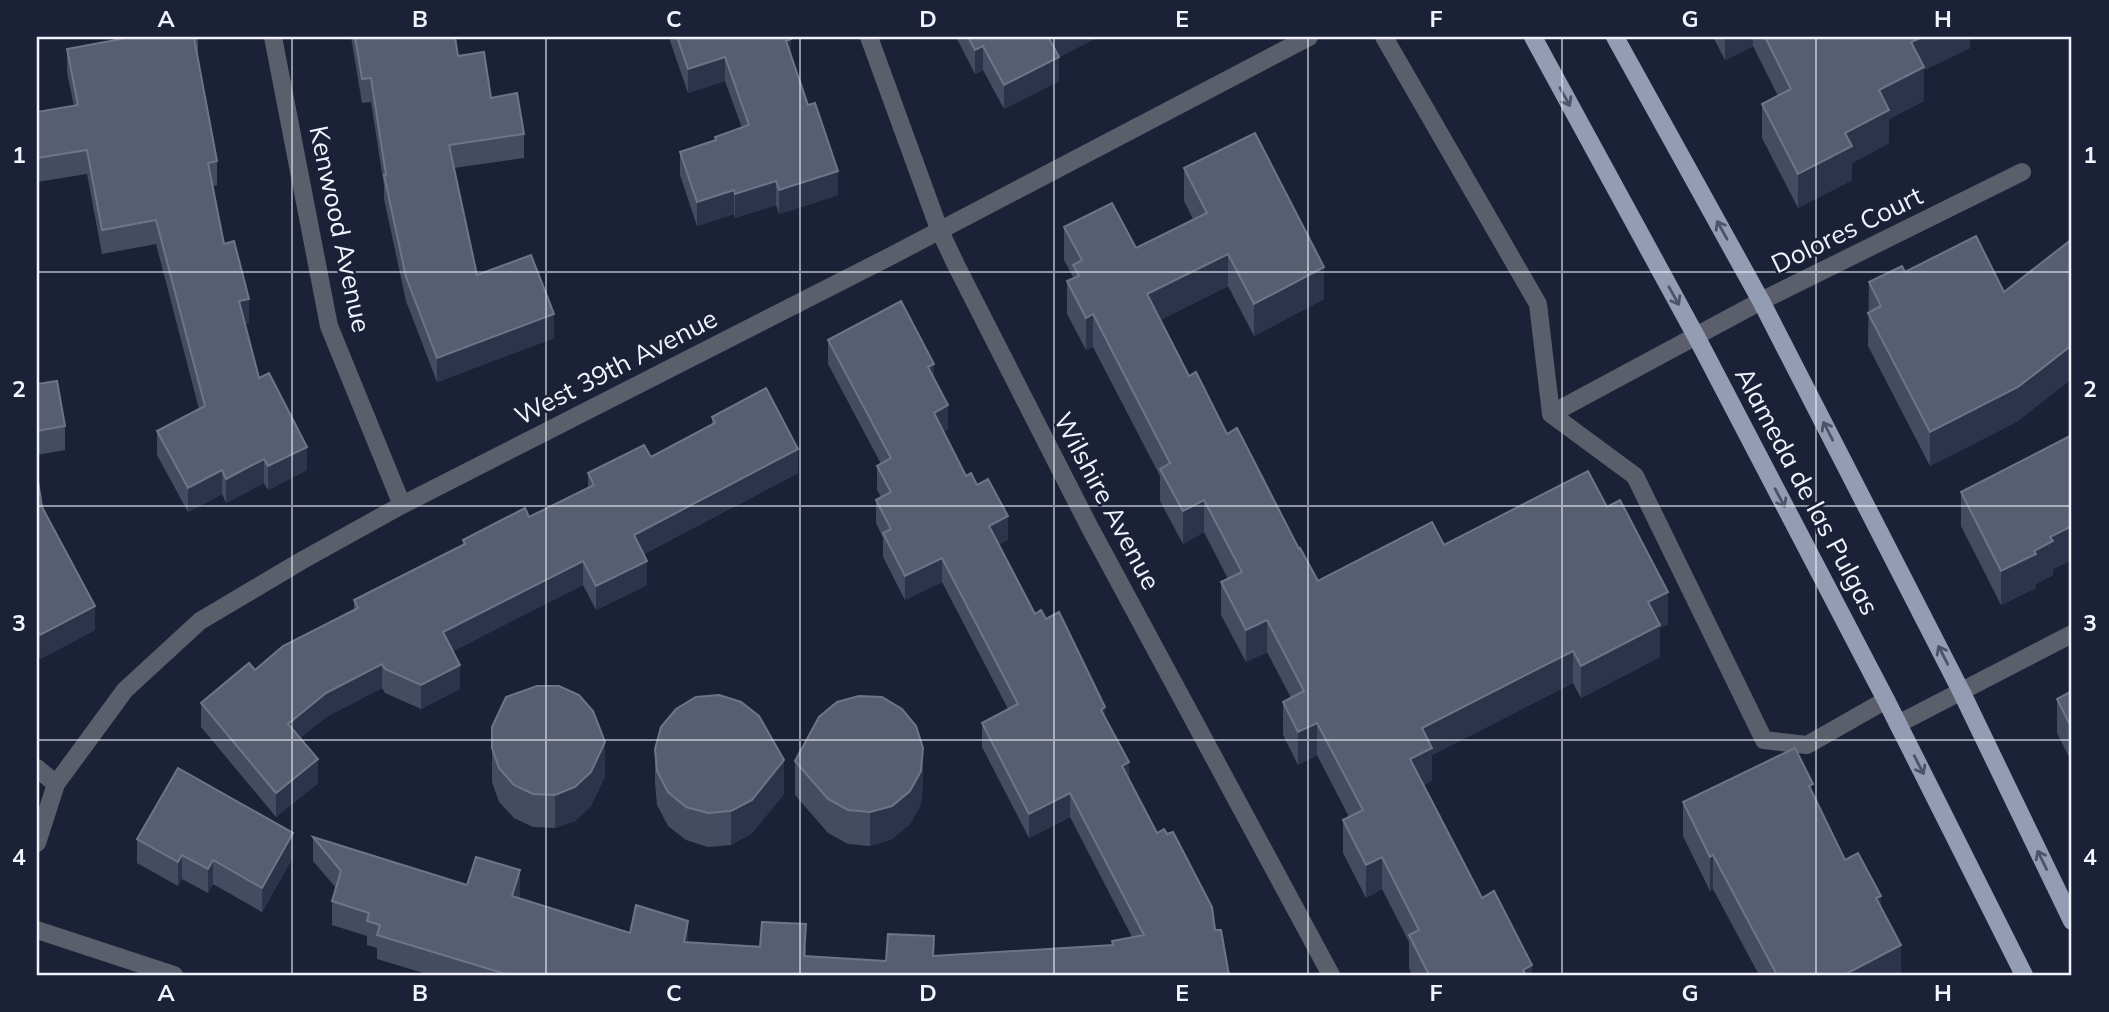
<svg xmlns="http://www.w3.org/2000/svg" width="2109" height="1012" font-family="Mulish,sans-serif">
	<style>
		.lines { fill: none; stroke-linecap: round; stroke-linejoin: round }
		.minor { stroke: #5b5f6b; stroke-width: 18 }
		.major { stroke: #939cb3; stroke-width: 18 }
		.wall { fill: #444c62 }
		.shaded-wall { fill: #2c334a }
		.building { fill: #575e72; stroke: #6f7588; stroke-width: 2 }
		.oneway { stroke: #4b5369 }
		.grid { fill: none; stroke: #f1f4fd; stroke-width: 2; stroke-opacity: 0.55 }
		.labels { text-anchor: middle; stroke-width: 5; stroke-linejoin: round; paint-order: stroke }
		.street-label { font-size: 26px; fill: #f1f4fd; stroke: #1b2238 }
		.neatline { fill: none; stroke: #f1f4fd; stroke-width: 2.5 }
		.grid-label { font-size: 23px; text-anchor: middle; font-weight: bold; fill: #f1f4fd }
	</style>
	<rect width="100%" height="100%" fill="#1b2238"/>
	<g class="lines">
		<g class="minor">
			<polyline points="273,37 329,326 402,505"/>
			<polyline points="869,37 939,229 957,267 1089,526 1331,975"/>
			<polyline points="1384,37 1538,304 1551,414 1761,301 2022,172"/>
			<polyline points="1551,414 1635,476 1764,740 1807,745 1886,700"/>
			<polyline points="1898,724 2072,634"/>
			<polyline points="37,768 56,784"/>
			<polyline points="37,843 56,784 125,690 200,621 301,561 402,505 891,256 1309,37"/>
			<polyline points="37,930 174,975"/>
		</g>
		<g class="major">
			<polyline points="1533,37 1697,338 1886,700 2024,975"/>
			<polyline points="1615,37 1761,301 1961,691 2072,921"/>
		</g>
	</g>
	<g class="wall">
		<polygon points="116,37 198,37 198,61 217,161 217,185 213,186 224,244 249,323 245,323 259,378 307,470 268,490 264,483 226,503 222,494 188,512 157,455 157,431 199,409 156,244 102,254 87,174 37,182 37,112 74,106 67,73 67,49 117,40"/>
		<polygon points="351,37 455,37 458,56 491,98 524,134 524,158 454,168 477,275 554,338 437,382 406,301 384,199 384,186 371,102 362,103"/>
		<polygon points="670,37 790,37 791,55 838,195 779,214 776,205 735,218 734,214 697,226 680,175 680,152 715,140 715,137 742,128 725,81 688,93 670,41"/>
		<polygon points="956,37 1098,37 1059,57 1059,81 1004,109 983,70 975,74"/>
		<polygon points="1713,37 1970,37 1970,48 1924,70 1924,101 1889,119 1889,143 1852,163 1852,180 1798,208 1762,138 1762,104 1778,96 1753,46 1725,60"/>
		<polygon points="1184,168 1324,299 1254,336 1228,286 1160,320 1189,376 1227,434 1299,549 1318,581 1444,545 1668,624 1660,628 1660,657 1581,698 1573,683 1432,755 1432,780 1424,785 1482,898 1532,975 1412,975 1409,968 1409,942 1382,889 1366,898 1343,853 1343,820 1349,817 1317,755 1298,765 1283,735 1283,702 1291,698 1267,652 1246,662 1221,615 1221,582 1228,579 1204,532 1183,544 1160,501 1160,476 1093,347 1086,350 1067,314 1067,281 1073,278 1073,277 1064,260 1064,227 1136,248 1193,219 1184,201"/>
		<polygon points="1905,272 2018,421 1930,466 1868,346 1869,282"/>
		<polygon points="828,340 934,378 948,429 943,431 966,476 1008,540 999,544 1035,614 1105,719 1129,778 1157,833 1215,930 1229,975 430,975 377,959 377,948 367,945 367,936 332,925 332,901 336,888 313,861 313,837 467,885 520,894 519,898 630,933 688,942 806,948 806,956 886,961 934,956 1112,946 1112,941 1132,937 1070,817 1029,838 982,747 982,723 1008,709 942,582 905,600 883,557 883,538 876,523 876,500 881,497 877,490 877,466 881,464 828,364"/>
		<polygon points="37,384 65,426 65,450 37,455"/>
		<polygon points="712,417 798,473 644,554 647,585 596,610 583,585 453,651 460,689 421,709 385,693 382,688 326,717 300,738 318,783 276,817 201,727 201,703 354,610 354,600 463,545 463,540 529,517 588,488 588,473 651,457 712,425"/>
		<polygon points="2072,435 2072,560 2053,569 2053,575 2036,584 2036,588 2001,605 1961,526 1961,492"/>
		<polygon points="37,475 42,507 95,630 40,659 37,653"/>
		<polygon points="2072,691 2072,763 2057,733 2057,699"/>
		<polygon points="492,748 605,776 591,806 575,821 555,828 533,827 514,818 499,802 492,782"/>
		<polygon points="655,749 784,794 752,833 731,845 708,847 686,840 668,826 657,805 655,783"/>
		<polygon points="795,761 923,782 921,804 910,824 892,839 870,846 848,844 828,833 795,795"/>
		<polygon points="1813,793 1845,860 1881,908 1901,975 1759,975 1713,889 1710,891 1683,836 1683,802"/>
		<polygon points="137,839 293,857 262,912 213,884 208,893 182,879 178,886 137,863"/>
	</g>
	<g class="shaded-wall">
		<polygon points="1051,37 1098,37 1049,62 1049,38"/>
		<polygon points="1725,37 1753,37 1753,46 1725,60"/>
		<polygon points="1923,37 1970,37 1970,48 1924,70 1924,101 1889,119 1889,143 1852,163 1852,180 1798,208 1798,174 1845,133 1879,90 1911,42"/>
		<polygon points="791,39 791,63 786,41"/>
		<polygon points="983,46 983,70 975,74 975,50"/>
		<polygon points="725,57 725,81 688,93 688,69"/>
		<polygon points="1059,57 1059,81 1004,109 1004,85"/>
		<polygon points="838,171 838,195 779,214 779,190"/>
		<polygon points="776,181 776,205 735,218 735,194"/>
		<polygon points="734,190 734,214 697,226 697,202"/>
		<polygon points="1228,254 1228,286 1147,327 1147,294"/>
		<polygon points="1324,267 1324,299 1254,336 1254,304"/>
		<polygon points="249,299 249,323 239,325 239,301"/>
		<polygon points="554,314 554,338 437,382 437,358"/>
		<polygon points="1093,314 1093,347 1086,350 1086,318"/>
		<polygon points="2072,345 2072,379 2018,421 1930,466 1930,432"/>
		<polygon points="934,364 934,388 928,367"/>
		<polygon points="948,405 948,429 934,437 934,413"/>
		<polygon points="307,447 307,470 268,490 268,466"/>
		<polygon points="798,449 798,473 634,559 634,535"/>
		<polygon points="264,459 264,483 226,503 226,479"/>
		<polygon points="222,470 222,494 188,512 188,488"/>
		<polygon points="1204,500 1204,532 1183,544 1183,511"/>
		<polygon points="1008,516 1008,540 989,550 989,526"/>
		<polygon points="2072,526 2072,560 2053,569 2053,575 2036,584 2036,588 2001,605 2001,571 2034,551 2050,537"/>
		<polygon points="942,558 942,582 905,600 905,576"/>
		<polygon points="583,561 583,585 443,656 443,632"/>
		<polygon points="647,561 647,585 596,610 596,586"/>
		<polygon points="1668,592 1668,624 1660,628 1660,657 1581,698 1581,666 1648,602"/>
		<polygon points="95,606 95,630 40,659 40,635"/>
		<polygon points="1267,620 1267,652 1246,662 1246,630"/>
		<polygon points="1573,651 1573,683 1432,755 1432,780 1410,792 1410,759 1422,728"/>
		<polygon points="382,664 382,688 326,717 288,748 288,724 326,693"/>
		<polygon points="460,665 460,689 421,709 421,685"/>
		<polygon points="1105,707 1105,731 1101,710"/>
		<polygon points="1317,723 1317,755 1298,765 1298,732"/>
		<polygon points="605,742 605,776 591,806 575,821 555,828 555,795"/>
		<polygon points="923,748 923,782 921,804 910,824 892,839 870,846 870,812"/>
		<polygon points="318,759 318,783 276,817 276,793"/>
		<polygon points="784,760 784,794 752,833 731,845 731,811"/>
		<polygon points="1129,762 1129,786 1122,766"/>
		<polygon points="1070,793 1070,817 1029,838 1029,814"/>
		<polygon points="293,833 293,857 262,912 262,888"/>
		<polygon points="182,855 182,879 178,886 178,862"/>
		<polygon points="1713,855 1713,889 1710,891 1710,857"/>
		<polygon points="1382,857 1382,889 1366,898 1366,865"/>
		<polygon points="213,860 213,884 208,893 208,869"/>
		<polygon points="520,870 520,894 512,920 512,896"/>
		<polygon points="1881,896 1881,930 1876,898"/>
		<polygon points="688,921 688,945 684,942"/>
		<polygon points="1901,945 1901,975 1844,975"/>
		<polygon points="1532,965 1532,975 1523,975 1523,970"/>
	</g>
	<g class="building">
		<polygon points="120,37 198,37 194,38 217,161 208,163 224,244 234,241 249,299 239,301 259,378 269,373 307,447 268,466 264,459 226,479 222,470 188,488 157,431 205,406 156,220 102,230 87,150 37,158 37,112 78,105 67,49 121,39"/>
		<polygon points="355,37 455,37 458,56 484,52 491,98 517,93 524,134 449,145 477,275 531,255 554,314 437,358 406,277 384,175 386,175 371,78 362,79"/>
		<polygon points="677,37 790,37 791,39 786,41 808,105 815,103 838,171 779,190 776,181 735,194 734,190 697,202 680,152 716,140 715,137 749,125 725,57 688,69"/>
		<polygon points="968,37 1051,37 1049,38 1059,57 1004,85 983,46 975,50"/>
		<polygon points="1765,37 1923,37 1911,42 1924,67 1879,90 1889,110 1845,133 1852,146 1798,174 1762,104 1791,89"/>
		<polygon points="1255,133 1324,267 1254,304 1228,254 1147,294 1189,376 1196,372 1227,434 1237,428 1299,549 1300,548 1318,581 1432,522 1444,545 1588,471 1607,507 1620,500 1668,592 1648,602 1660,625 1581,666 1573,651 1422,728 1432,748 1410,759 1482,898 1494,891 1532,965 1523,970 1526,975 1429,975 1409,935 1419,930 1382,857 1366,865 1343,820 1363,810 1317,723 1298,732 1283,702 1304,691 1267,620 1246,630 1221,582 1242,572 1204,500 1183,511 1160,469 1170,463 1093,314 1086,318 1067,281 1079,276 1073,265 1082,260 1064,227 1112,203 1136,248 1207,213 1184,168"/>
		<polygon points="1976,236 2004,292 2072,239 2072,345 2018,387 1930,432 1868,313 1881,306 1869,282 1902,266 1905,272"/>
		<polygon points="901,301 934,364 928,367 948,405 934,413 966,476 971,473 977,485 988,479 1008,516 989,526 1035,614 1041,610 1046,619 1059,612 1105,707 1101,710 1129,762 1122,766 1157,833 1164,829 1167,834 1173,832 1212,907 1215,930 1221,930 1229,975 509,975 377,935 380,925 367,921 369,913 332,901 341,871 313,837 467,885 476,857 520,870 512,896 630,933 636,905 688,921 684,942 760,947 762,922 806,924 804,956 886,961 888,934 934,936 933,956 1113,945 1112,941 1144,935 1070,793 1029,814 982,723 1018,704 942,558 905,576 883,533 891,529 876,500 891,492 877,466 891,458 828,340"/>
		<polygon points="57,381 65,426 37,431 37,384"/>
		<polygon points="766,388 798,449 634,535 647,561 596,586 583,561 443,632 460,665 421,685 385,669 382,664 326,693 288,724 318,759 276,793 201,703 249,663 255,670 283,646 358,608 354,600 465,544 463,540 525,508 529,517 594,485 588,473 644,445 651,457 715,423 712,417"/>
		<polygon points="2072,435 2072,526 2050,537 2053,541 2034,551 2036,554 2001,571 1961,492"/>
		<polygon points="37,475 42,507 95,606 40,635 37,629"/>
		<polygon points="537,686 559,686 579,695 593,711 605,742 591,772 575,787 555,795 533,794 514,785 499,768 492,748 492,727 506,697"/>
		<polygon points="2072,691 2072,729 2057,699"/>
		<polygon points="719,695 741,702 759,716 784,760 752,800 731,811 708,813 686,807 668,792 657,771 655,749 661,727 676,709 696,697"/>
		<polygon points="859,696 882,697 902,709 916,726 923,748 921,771 910,791 892,806 870,812 848,810 828,799 795,761 819,717 837,702"/>
		<polygon points="1795,748 1813,784 1809,786 1845,860 1858,853 1881,896 1876,898 1901,945 1844,975 1777,975 1713,855 1710,857 1683,802"/>
		<polygon points="178,768 293,833 262,888 213,860 208,869 182,855 178,862 137,839"/>
	</g>
	<defs><path id="oneway-shaft" d="M-6 0H5M1.5-3L5.5 0L1.5 3" fill="none" stroke-width="1.6" stroke-linecap="round" stroke-linejoin="round" transform="scale(1.75)"/></defs>
	<g class="oneway">
		<use href="#oneway-shaft" transform="translate(1565 97) rotate(61)"/>
		<use href="#oneway-shaft" transform="translate(1722 230) rotate(-119)"/>
		<use href="#oneway-shaft" transform="translate(1674 296) rotate(61)"/>
		<use href="#oneway-shaft" transform="translate(1828 431) rotate(-117)"/>
		<use href="#oneway-shaft" transform="translate(1780 498) rotate(62)"/>
		<use href="#oneway-shaft" transform="translate(1943 655) rotate(-117)"/>
		<use href="#oneway-shaft" transform="translate(1919 765) rotate(63)"/>
		<use href="#oneway-shaft" transform="translate(2042 860) rotate(-116)"/>
	</g>
	<path class="grid" d="M 292,37 L 292,975M 546,37 L 546,975M 800,37 L 800,975M 1054,37 L 1054,975M 1308,37 L 1308,975M 1562,37 L 1562,975M 1816,37 L 1816,975M 37,272 L 2072,272M 37,506 L 2072,506M 37,740 L 2072,740"/>
	<g class="labels">
		<g class="street-label">
			<text transform="translate(340 229) rotate(78)" y="9">Kenwood Avenue</text>
			<text transform="translate(1847 230) rotate(-26)" y="9">Dolores Court</text>
			<text transform="translate(616 367) rotate(-27)" y="9">West 39th Avenue</text>
			<text transform="translate(1807 491) rotate(62)" y="9">Alameda de las Pulgas</text>
			<text transform="translate(1107 501) rotate(62)" y="9">Wilshire Avenue</text>
		</g>
	</g>
	<rect width="2109" height="1012" fill="none" stroke="#1b2238" stroke-width="77"/>
	<rect x="38" y="38" width="2032" height="936" class="neatline"/>
	<g class="grid-label">
		<text x="166" y="27">A</text>
		<text x="420" y="27">B</text>
		<text x="674" y="27">C</text>
		<text x="928" y="27">D</text>
		<text x="1182" y="27">E</text>
		<text x="1436" y="27">F</text>
		<text x="1690" y="27">G</text>
		<text x="1943" y="27">H</text>
		<text x="19" y="163">1</text>
		<text x="2090" y="163">1</text>
		<text x="19" y="397">2</text>
		<text x="2090" y="397">2</text>
		<text x="19" y="631">3</text>
		<text x="2090" y="631">3</text>
		<text x="19" y="865">4</text>
		<text x="2090" y="865">4</text>
		<text x="166" y="1001">A</text>
		<text x="420" y="1001">B</text>
		<text x="674" y="1001">C</text>
		<text x="928" y="1001">D</text>
		<text x="1182" y="1001">E</text>
		<text x="1436" y="1001">F</text>
		<text x="1690" y="1001">G</text>
		<text x="1943" y="1001">H</text>
	</g>
</svg>
